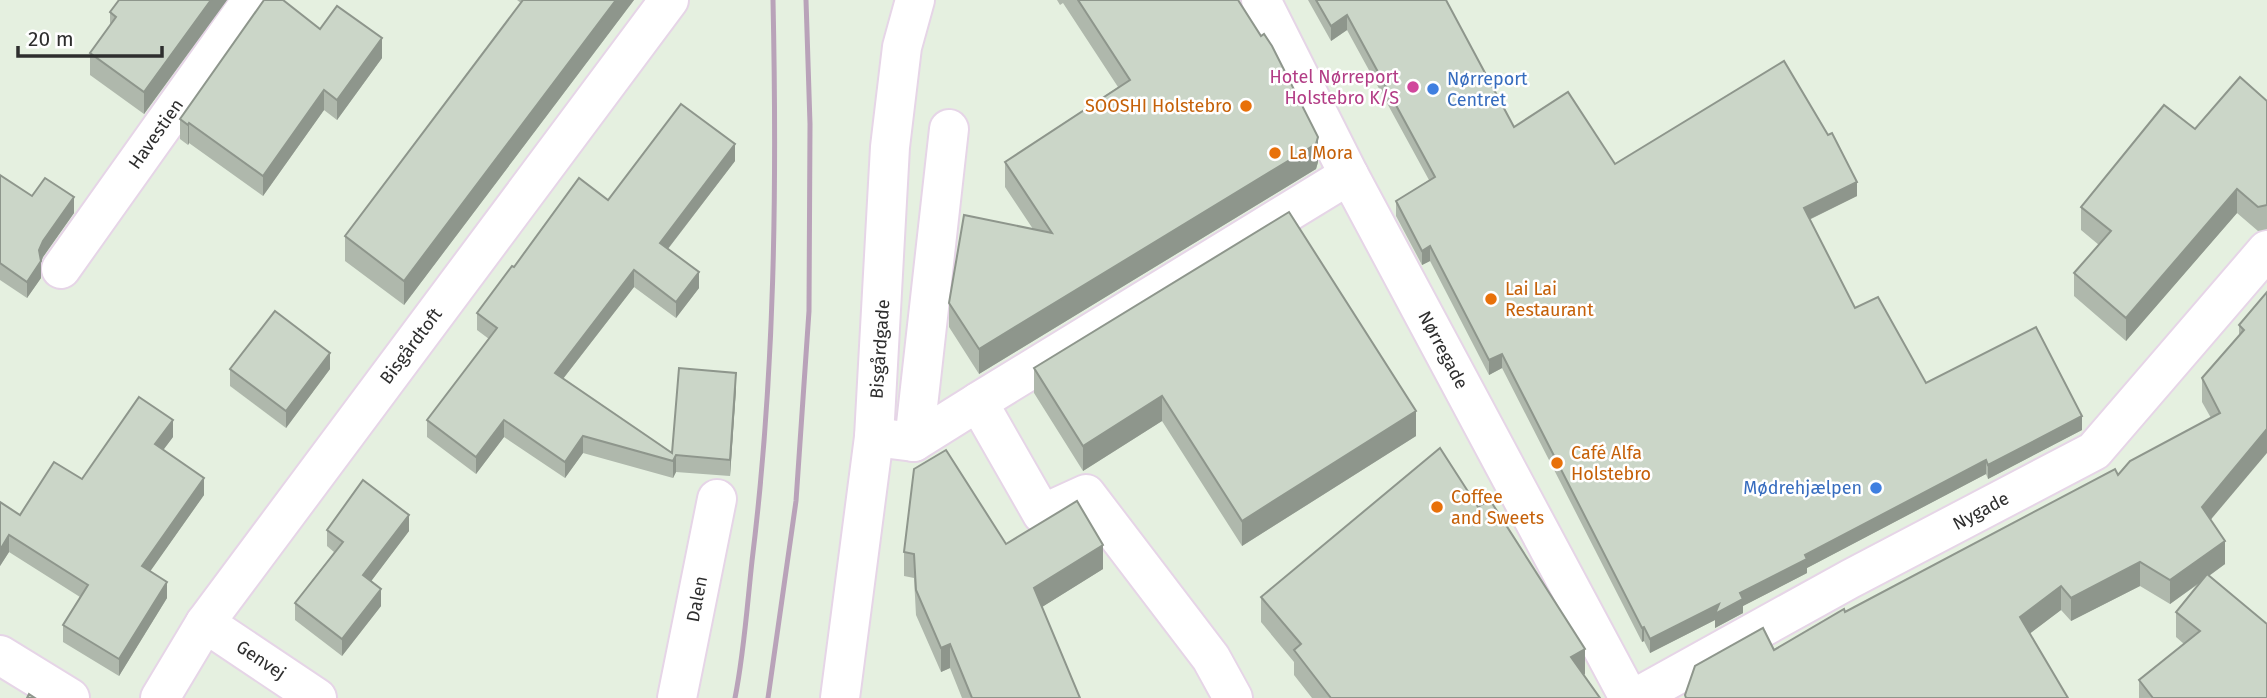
<svg xmlns="http://www.w3.org/2000/svg" width="2267" height="698" font-family="'Fira Sans',sans-serif">
	<style>
		.lines { fill: none; stroke-linecap: round; stroke-linejoin: round }
		.minor-casing { stroke: #e6d5e7; stroke-width: 42 }
		.minor { stroke: #fff; stroke-width: 38 }
		.rail { stroke: #b9a2b9; stroke-width: 5 }
		.wall { fill: #afb8ac }
		.shaded-wall { fill: #8e968c }
		.building { fill: #cbd6c8; stroke: #8e968c; stroke-width: 2 }
		.hotel-dot { fill: #d1479c; stroke: #fff; stroke-width: 2.5 }
		.shop-dot { fill: #3f7fe0; stroke: #fff; stroke-width: 2.5 }
		.food-dot { fill: #e8710a; stroke: #fff; stroke-width: 2.5 }
		.labels { text-anchor: middle; stroke-width: 5; stroke-linejoin: round; paint-order: stroke }
		.hotel-label { font-size: 18px; fill: #b23c85; stroke: #fff; text-anchor: end }
		.shop-label { font-size: 18px; fill: #366cbe; stroke: #fff; text-anchor: start }
		.food-label { font-size: 18px; fill: #c56008; stroke: #fff; text-anchor: start }
		.street-label { font-size: 18px; fill: #2e2e2e; stroke: #fff }
	</style>
	<rect width="100%" height="100%" fill="#e5f0e0"/>
	<g class="lines">
		<defs>
			<g id="minor">
				<polyline points="1261,0 1349,175 1629,698"/>
				<polyline points="61,269 252,0"/>
				<polyline points="978,402 1349,175"/>
				<polyline points="874,437 914,442 978,402 1042,514 1086,494 1211,658 1233,698"/>
				<polyline points="914,442 949,129"/>
				<polyline points="205,623 317,698"/>
				<polyline points="0,655 70,698"/>
				<polyline points="160,698 205,623 669,0"/>
				<polyline points="677,698 717,499"/>
				<polyline points="840,698 874,437 890,147 902,47 915,0"/>
				<polyline points="1635,698 1850,579 2094,451 2267,250"/>
			</g>
		</defs>
		<use href="#minor" class="minor-casing"/>
		<use href="#minor" class="minor"/>
		<g class="rail">
			<path d="M 735,698 C 744,653 747,607 752,561 C 775,375 777,187 773,0"/>
			<polyline points="768,698 796,501 809,311 810,124 806,0"/>
		</g>
	</g>
	<g class="wall">
		<polygon points="119,0 227,0 144,114 90,75 90,53 110,26 110,12"/>
		<polygon points="517,0 634,0 404,305 345,261 345,236 521,3"/>
		<polygon points="1057,0 1238,0 1318,162 1316,169 979,374 949,327 949,303 1033,229 1005,187 1005,162 1118,87 1063,3 1060,5"/>
		<polygon points="1308,0 1446,0 1514,127 1615,164 1857,196 1809,220 1855,308 1926,383 2082,430 1988,479 1986,474 1807,568 1807,573 1743,606 1743,613 1715,628 1715,620 1650,653 1644,641 1642,642 1502,368 1489,375 1430,261 1422,265 1396,216 1396,201 1429,180 1347,30 1331,41"/>
		<polygon points="320,29 382,58 337,120 324,110 263,196 189,143 188,145 180,139 180,119"/>
		<polygon points="2267,101 2267,229 2258,231 2237,213 2126,341 2074,296 2074,273 2099,245 2081,230 2081,207 2195,129"/>
		<polygon points="735,161 668,249 699,288 676,318 634,287 563,379 672,453 736,389 730,476 676,472 673,478 583,453 565,478 504,437 476,474 427,437 427,420 489,339 477,330 477,313 514,267 608,200"/>
		<polygon points="0,175 32,196 74,213 43,257 41,262 41,278 27,298 0,280"/>
		<polygon points="2267,292 2211,520 2225,564 2209,576 2267,698 2139,698 2139,680 2184,644 2176,637 2176,612 2201,582 2170,604 2140,586 2071,621 2061,610 2030,633 2068,698 1685,698 1685,695 1845,612 2118,475 2211,418 2202,402 2202,378 2239,336 2239,325"/>
		<polygon points="1034,368 1416,436 1242,546 1162,421 1083,471 1034,393"/>
		<polygon points="230,369 330,369 286,428 230,386"/>
		<polygon points="173,437 163,450 204,495 150,571 167,598 119,676 63,642 63,625 80,597 9,552 0,566 0,502 20,515 82,479"/>
		<polygon points="327,530 409,531 371,581 381,606 342,656 295,620 295,603 334,552 327,546"/>
		<polygon points="1006,544 1103,569 1042,607 1080,698 962,698 950,668 941,672 916,615 914,578 904,576 904,552"/>
		<polygon points="1261,597 1585,674 1584,675 1600,698 1312,698 1294,675 1294,662 1261,622"/>
	</g>
	<g class="shaded-wall">
		<polygon points="211,0 227,0 144,114 144,92"/>
		<polygon points="616,0 634,0 404,305 404,281"/>
		<polygon points="1347,15 1347,30 1331,41 1331,26"/>
		<polygon points="382,38 382,58 337,120 337,100"/>
		<polygon points="324,90 324,110 263,196 263,176"/>
		<polygon points="189,123 189,143 188,145 188,125"/>
		<polygon points="1318,137 1318,162 1316,169 979,374 979,349"/>
		<polygon points="735,144 735,161 660,259 660,243"/>
		<polygon points="1857,182 1857,196 1804,222 1804,208"/>
		<polygon points="2237,189 2237,213 2126,341 2126,318"/>
		<polygon points="74,197 74,213 43,257 41,262 41,278 27,298 27,282 43,241"/>
		<polygon points="1430,246 1430,261 1422,265 1422,251"/>
		<polygon points="634,270 634,287 555,389 555,373"/>
		<polygon points="699,272 699,288 676,318 676,302"/>
		<polygon points="330,353 330,369 286,428 286,411"/>
		<polygon points="1502,354 1502,368 1489,375 1489,360"/>
		<polygon points="736,373 736,389 730,476 730,460"/>
		<polygon points="1162,396 1162,421 1083,471 1083,446"/>
		<polygon points="1416,411 1416,436 1242,546 1242,521"/>
		<polygon points="2082,416 2082,430 1988,479 1988,465"/>
		<polygon points="173,420 173,437 155,461 155,444"/>
		<polygon points="504,420 504,437 476,474 476,457"/>
		<polygon points="2267,429 2267,453 2202,530 2202,507"/>
		<polygon points="583,436 583,453 565,478 565,462"/>
		<polygon points="676,455 676,472 673,478 673,461"/>
		<polygon points="1986,460 1986,474 1807,568 1807,573 1743,606 1743,613 1715,628 1715,620 1650,653 1650,639 1740,593 1805,555"/>
		<polygon points="204,478 204,495 142,583 142,566"/>
		<polygon points="409,515 409,531 363,592 363,575"/>
		<polygon points="9,535 9,552 0,566 0,550"/>
		<polygon points="2225,541 2225,564 2170,604 2170,580"/>
		<polygon points="1103,545 1103,569 1034,612 1034,588"/>
		<polygon points="2140,562 2140,586 2071,621 2071,598"/>
		<polygon points="167,582 167,598 119,676 119,659"/>
		<polygon points="2061,586 2061,610 2020,641 2020,617"/>
		<polygon points="381,589 381,606 342,656 342,639"/>
		<polygon points="1644,627 1644,641 1642,642 1642,628"/>
		<polygon points="950,644 950,668 941,672 941,648"/>
		<polygon points="1585,649 1585,674 1571,682 1571,657"/>
	</g>
	<g class="building">
		<polygon points="119,0 211,0 144,92 90,53 116,17 110,12"/>
		<polygon points="264,0 283,0 320,29 337,6 382,38 337,100 324,90 263,176 189,123 188,125 180,119"/>
		<polygon points="523,0 616,0 404,281 345,236"/>
		<polygon points="1078,0 1238,0 1261,36 1264,34 1272,46 1318,137 1316,144 979,349 949,303 964,215 1052,233 1005,162 1130,80"/>
		<polygon points="1316,0 1446,0 1514,127 1568,92 1615,164 1784,61 1828,135 1832,133 1857,182 1804,208 1855,308 1878,297 1926,383 2036,327 2082,416 1988,465 1986,460 1805,555 1807,559 1740,593 1743,599 1715,614 1719,604 1650,639 1644,627 1642,628 1502,354 1489,360 1430,246 1422,251 1396,201 1435,177 1347,15 1331,26"/>
		<polygon points="2240,77 2267,101 2267,205 2258,207 2237,189 2126,318 2074,273 2111,231 2081,207 2164,105 2195,129"/>
		<polygon points="681,104 735,144 660,243 699,272 676,302 634,270 555,373 672,453 679,368 736,373 730,460 676,455 673,461 583,436 565,462 504,420 476,457 427,420 497,328 477,313 512,266 514,267 579,178 608,200"/>
		<polygon points="0,175 32,196 45,178 74,197 43,241 39,250 41,261 27,282 0,263"/>
		<polygon points="1289,212 1416,411 1242,521 1162,396 1083,446 1034,368"/>
		<polygon points="2267,292 2267,429 2202,507 2225,541 2170,580 2140,562 2071,598 2061,586 2020,617 2068,698 1686,698 1685,695 1695,666 1763,628 1774,650 1844,609 1845,612 2115,469 2118,475 2130,461 2220,413 2202,378 2244,330 2239,325"/>
		<polygon points="275,311 330,353 286,411 230,369"/>
		<polygon points="139,397 173,420 155,444 204,478 142,566 167,582 119,659 63,625 88,585 9,535 0,550 0,502 20,515 54,462 82,479"/>
		<polygon points="1440,448 1478,507 1490,500 1585,649 1571,657 1600,698 1331,698 1294,650 1301,644 1261,597"/>
		<polygon points="946,450 1006,544 1077,501 1103,545 1034,588 1080,698 972,698 950,644 941,648 916,590 914,554 904,552 914,469"/>
		<polygon points="363,480 409,515 363,575 381,589 342,639 295,603 343,542 327,530"/>
		<polygon points="2207,574 2267,624 2267,698 2153,698 2139,680 2200,631 2176,612"/>
		<polygon points="29,694 35,698 27,698"/>
	</g>
	<circle class="hotel-dot" cx="1413" cy="87" r="7"/>
	<g class="shop-dot">
		<circle cx="1433" cy="89" r="7"/>
		<circle cx="1876" cy="488" r="7"/>
	</g>
	<g class="food-dot">
		<circle cx="1246" cy="106" r="7"/>
		<circle cx="1275" cy="153" r="7"/>
		<circle cx="1491" cy="299" r="7"/>
		<circle cx="1557" cy="463" r="7"/>
		<circle cx="1437" cy="507" r="7"/>
	</g>
	<g class="labels">
		<g class="hotel-label">
			<text x="1399" y="83">Hotel Nørreport<tspan x="1399" dy="21">Holstebro K/S</tspan></text>
		</g>
		<g class="shop-label">
			<text x="1447" y="85">Nørreport<tspan x="1447" dy="21">Centret</tspan></text>
			<text x="1862" y="494" text-anchor="end">Mødrehjælpen</text>
		</g>
		<g class="food-label">
			<text x="1232" y="112" text-anchor="end">SOOSHI Holstebro</text>
			<text x="1289" y="159">La Mora</text>
			<text x="1505" y="295">Lai Lai<tspan x="1505" dy="21">Restaurant</tspan></text>
			<text x="1571" y="459">Café Alfa<tspan x="1571" dy="21">Holstebro</tspan></text>
			<text x="1451" y="503">Coffee<tspan x="1451" dy="21">and Sweets</tspan></text>
		</g>
		<g class="street-label">
			<text transform="translate(156 134) rotate(-55)" y="6">Havestien</text>
			<text transform="translate(411 346) rotate(-53)" y="6">Bisgårdtoft</text>
			<text transform="translate(880 349) rotate(-86)" y="6">Bisgårdgade</text>
			<text transform="translate(1443 350) rotate(62)" y="6">Nørregade</text>
			<text transform="translate(1981 511) rotate(-28)" y="6">Nygade</text>
			<text transform="translate(697 599) rotate(-79)" y="6">Dalen</text>
			<text transform="translate(261 660) rotate(34)" y="6">Genvej</text>
		</g>
	</g>
	<path d="M18 46v10h144v-10" fill="none" stroke="#2e2e2e" stroke-width="3.5"/>
	<text x="28" y="46" font-size="21" fill="#2e2e2e" stroke="#ffffff" stroke-width="5" paint-order="stroke">20 m</text>
</svg>
